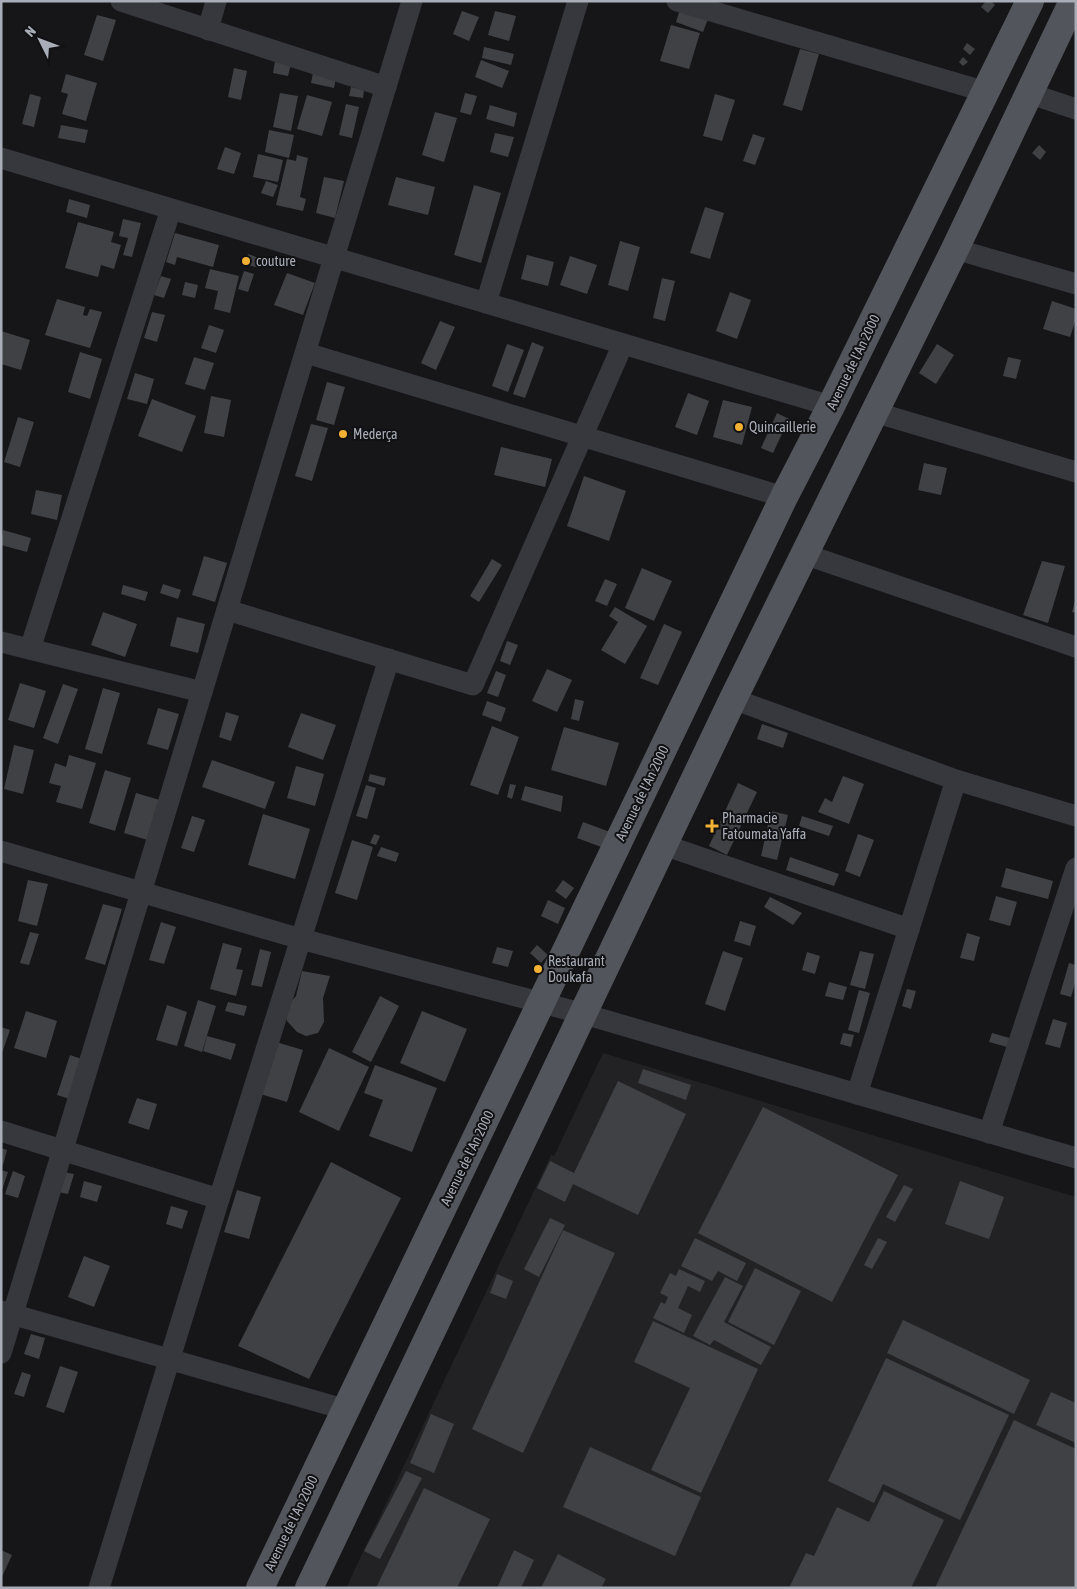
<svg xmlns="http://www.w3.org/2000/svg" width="1077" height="1589" font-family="'Asap Condensed',sans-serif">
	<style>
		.built { fill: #222225 }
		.building { fill: #404145 }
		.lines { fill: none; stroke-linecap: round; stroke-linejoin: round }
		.street { stroke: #37383d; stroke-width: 21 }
		.primary { stroke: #53555c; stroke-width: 28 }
		.poi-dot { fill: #f2b134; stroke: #111113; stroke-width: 2 }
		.labels { text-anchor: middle; stroke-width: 4; stroke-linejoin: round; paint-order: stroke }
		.poi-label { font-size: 14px; fill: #a8adb8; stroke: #111113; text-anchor: start }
		.street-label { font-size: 14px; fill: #a8adb8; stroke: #111113 }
	</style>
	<rect width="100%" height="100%" fill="#161618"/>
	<polygon class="built" points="603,1053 1076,1197 1076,1588 346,1588 551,1155 554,1156"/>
	<g class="building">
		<polygon points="986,1 991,1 995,5 988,13 981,7"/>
		<polygon points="680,9 708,19 703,32 676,22"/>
		<polygon points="462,11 479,17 469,41 453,34"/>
		<polygon points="495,11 516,16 509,41 488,35"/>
		<polygon points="97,15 116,20 103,61 84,55"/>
		<polygon points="671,25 700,33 689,69 660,61"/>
		<polygon points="967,43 975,49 970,55 963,49"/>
		<polygon points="484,47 514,54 511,65 482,58"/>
		<polygon points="800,49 819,54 802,111 783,105"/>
		<polygon points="963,57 968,62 963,66 959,62"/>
		<polygon points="481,60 509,71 502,88 475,77"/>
		<polygon points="275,61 291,64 288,76 273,73"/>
		<polygon points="234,68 247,71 241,100 228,97"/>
		<polygon points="313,73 336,78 334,88 311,83"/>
		<polygon points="66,74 97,83 86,121 62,114 68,94 61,92"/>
		<polygon points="351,87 364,90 363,98 349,96"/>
		<polygon points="280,93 298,96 291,131 273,127"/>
		<polygon points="465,93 477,96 471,115 460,112"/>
		<polygon points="30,94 41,97 34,127 22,124"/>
		<polygon points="715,94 735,100 722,141 703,136"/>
		<polygon points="307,95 332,102 322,136 297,129"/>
		<polygon points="346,104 359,107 352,138 339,135"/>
		<polygon points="490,105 517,113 514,127 486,119"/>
		<polygon points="435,112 457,118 444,162 422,155"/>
		<polygon points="61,125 88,130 85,143 58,138"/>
		<polygon points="269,130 294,135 289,158 265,152"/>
		<polygon points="495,133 514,137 508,157 490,152"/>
		<polygon points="753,134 765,138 755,165 743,161"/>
		<polygon points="1039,145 1046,152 1040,160 1032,153"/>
		<polygon points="225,147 241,153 234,174 217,169"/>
		<polygon points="258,154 283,160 278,182 253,177"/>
		<polygon points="297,155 308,158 300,197 306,199 303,211 276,205 287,159 296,161"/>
		<polygon points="324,177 344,181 335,218 316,213"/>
		<polygon points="396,177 435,187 428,215 388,205"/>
		<polygon points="266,181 278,185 273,197 261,193"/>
		<polygon points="474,185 501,193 481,263 454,255"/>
		<polygon points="69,199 90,205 87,218 66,212"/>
		<polygon points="705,207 724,213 710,259 690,253"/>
		<polygon points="123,219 141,223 132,257 123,255 128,238 119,236"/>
		<polygon points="78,222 114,232 111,242 121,245 114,269 101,265 98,277 65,268"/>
		<polygon points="175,233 219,245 213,267 177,257 175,265 166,262"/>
		<polygon points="620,241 640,247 628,291 608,285"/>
		<polygon points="248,254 262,259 259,268 245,264"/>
		<polygon points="527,255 554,262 548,286 521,279"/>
		<polygon points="570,256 597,265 587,294 560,285"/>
		<polygon points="210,269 239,276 230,313 214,309 218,291 205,288"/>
		<polygon points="244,271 254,274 248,292 238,289"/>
		<polygon points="287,273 315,283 303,315 274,305"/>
		<polygon points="161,276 171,279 164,298 154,295"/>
		<polygon points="662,278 675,281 665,321 653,318"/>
		<polygon points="185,282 198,285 195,298 182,295"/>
		<polygon points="730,292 751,300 737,339 716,331"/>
		<polygon points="57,299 85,307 83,315 87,316 90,309 102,312 90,348 45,335"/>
		<polygon points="1052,301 1076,309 1076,319 1070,337 1043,329"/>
		<polygon points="152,312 165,315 157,342 144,338"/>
		<polygon points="440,321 455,327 436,370 421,363"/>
		<polygon points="209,325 224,330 216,353 201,348"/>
		<polygon points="1,331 30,340 21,370 1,364"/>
		<polygon points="532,342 544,347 525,398 513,394"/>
		<polygon points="507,344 524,350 508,392 492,386"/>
		<polygon points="937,344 954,355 936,384 919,373"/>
		<polygon points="80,352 102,359 90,399 68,392"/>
		<polygon points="194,357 214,363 205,390 185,384"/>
		<polygon points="1008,357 1021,360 1016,379 1003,376"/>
		<polygon points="135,373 154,379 147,404 127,399"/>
		<polygon points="327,382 345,387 334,425 316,420"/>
		<polygon points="688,393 709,401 697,435 675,427"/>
		<polygon points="211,396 231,400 224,437 204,433"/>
		<polygon points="152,399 196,416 182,452 138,436"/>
		<polygon points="723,400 752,407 742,445 713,437"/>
		<polygon points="777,413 789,419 773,453 761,448"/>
		<polygon points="18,417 34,422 20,467 4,462"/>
		<polygon points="311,424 328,428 312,481 295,476"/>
		<polygon points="501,447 552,459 545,487 494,475"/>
		<polygon points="924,463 947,468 941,495 918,490"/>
		<polygon points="584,476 626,491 609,541 567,526"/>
		<polygon points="36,490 62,495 57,520 31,514"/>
		<polygon points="3,530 31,538 27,552 1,545"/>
		<polygon points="204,556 227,563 215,602 192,595"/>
		<polygon points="492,559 502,565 479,602 470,596"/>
		<polygon points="1042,561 1065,566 1048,623 1023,615"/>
		<polygon points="642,568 672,581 654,621 625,608"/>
		<polygon points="605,579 617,584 607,606 595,601"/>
		<polygon points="163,584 181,590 178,599 160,593"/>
		<polygon points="123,585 148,592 145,601 121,594"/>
		<polygon points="1075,601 1076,601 1076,613 1072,612"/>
		<polygon points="615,607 647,626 625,664 601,650 618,622 609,616"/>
		<polygon points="103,612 137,624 125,657 91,645"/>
		<polygon points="177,617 205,624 198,653 170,646"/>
		<polygon points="664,624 682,632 658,685 640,678"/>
		<polygon points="507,641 518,645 510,665 500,661"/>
		<polygon points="547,669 572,680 557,712 532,701"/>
		<polygon points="496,671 506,675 498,697 487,693"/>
		<polygon points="20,683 46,691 34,728 8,720"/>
		<polygon points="63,684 78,689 58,744 43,738"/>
		<polygon points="103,688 120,693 102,754 85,749"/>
		<polygon points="575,699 584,701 579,721 571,719"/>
		<polygon points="487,701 506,708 501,722 482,715"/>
		<polygon points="158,708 179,714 168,750 147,744"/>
		<polygon points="226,712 239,716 231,741 219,737"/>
		<polygon points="301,713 336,725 323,760 288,747"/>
		<polygon points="762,724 788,733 783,748 757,739"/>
		<polygon points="492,726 519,737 498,795 470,785"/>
		<polygon points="564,727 619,743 606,786 551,770"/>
		<polygon points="14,745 34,750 23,794 4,789"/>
		<polygon points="69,755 96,763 82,809 56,802 61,786 49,783 55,763 66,767"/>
		<polygon points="212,760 275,782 265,809 202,787"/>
		<polygon points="296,766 324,774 315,806 287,798"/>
		<polygon points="105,770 131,778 115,831 89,823"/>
		<polygon points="370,774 386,778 384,786 368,781"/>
		<polygon points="843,776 864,784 849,824 818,812 825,798 832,802"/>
		<polygon points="738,783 757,792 727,855 709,846"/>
		<polygon points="510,784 516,785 512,799 507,797"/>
		<polygon points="366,785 376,788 367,819 356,816"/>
		<polygon points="525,786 563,796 561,812 521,800"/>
		<polygon points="136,793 163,801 151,841 124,833"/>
		<polygon points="771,811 788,815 777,860 761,856"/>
		<polygon points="263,814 310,829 295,879 248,865"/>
		<polygon points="192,816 205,820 194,852 181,848"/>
		<polygon points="802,816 833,826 829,836 799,826"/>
		<polygon points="583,822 610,832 604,848 577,838"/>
		<polygon points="374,834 380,836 376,845 370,843"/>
		<polygon points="858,834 874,840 860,877 845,871"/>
		<polygon points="352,840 373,847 357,900 335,893"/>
		<polygon points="381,847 399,853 396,862 377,856"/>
		<polygon points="790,857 839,874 834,886 786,870"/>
		<polygon points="1006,868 1053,881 1048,899 1001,887"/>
		<polygon points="28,880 48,884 37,926 18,921"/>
		<polygon points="563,880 574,888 566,899 555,891"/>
		<polygon points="996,896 1017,902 1010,926 989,920"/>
		<polygon points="770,897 802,913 793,925 764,907"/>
		<polygon points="548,900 565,908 558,924 541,916"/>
		<polygon points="103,904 122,909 105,965 85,959"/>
		<polygon points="740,921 756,926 750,946 734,941"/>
		<polygon points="161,922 176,927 164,964 149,960"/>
		<polygon points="30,932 39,934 29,965 20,963"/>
		<polygon points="967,933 980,937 974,961 960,958"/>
		<polygon points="223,943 242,948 236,969 243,970 236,996 210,989"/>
		<polygon points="537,945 548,955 541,963 530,953"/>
		<polygon points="497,947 513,951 508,967 492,963"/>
		<polygon points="260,949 271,952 262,987 251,985"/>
		<polygon points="723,951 743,958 725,1011 705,1004"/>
		<polygon points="860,951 874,954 865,989 850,985"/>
		<polygon points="807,952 820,956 815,974 802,970"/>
		<polygon points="1069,963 1076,965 1076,980 1071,997 1060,994"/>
		<polygon points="302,971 330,976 323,998 324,1022 318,1033 306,1036 297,1032 287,1021 284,1010 296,996"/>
		<polygon points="829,982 847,987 843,1000 825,996"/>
		<polygon points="907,989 916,991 911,1009 902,1006"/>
		<polygon points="859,990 870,993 859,1033 848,1030"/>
		<polygon points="380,996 399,1006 371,1062 352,1052"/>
		<polygon points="198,1000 216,1006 202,1052 184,1046"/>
		<polygon points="228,1002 247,1006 244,1016 225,1011"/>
		<polygon points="167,1005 187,1012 177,1046 156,1040"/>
		<polygon points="26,1011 57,1021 46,1058 14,1048"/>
		<polygon points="422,1011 467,1029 445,1082 400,1063"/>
		<polygon points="1053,1019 1067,1023 1060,1048 1045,1044"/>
		<polygon points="1,1027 10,1030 2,1053 1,1053"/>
		<polygon points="843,1033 854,1035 851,1047 840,1044"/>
		<polygon points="992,1033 1013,1039 1011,1048 989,1042"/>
		<polygon points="207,1036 236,1044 231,1060 203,1051"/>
		<polygon points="276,1042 303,1050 287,1102 260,1094"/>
		<polygon points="329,1048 369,1067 339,1131 299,1112"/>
		<polygon points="70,1055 82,1059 70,1099 57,1095"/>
		<polygon points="375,1065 437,1088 412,1152 369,1136 383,1100 364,1093"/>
		<polygon points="643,1069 691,1085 686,1100 638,1083"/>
		<polygon points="618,1081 686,1114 638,1215 573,1184 565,1202 537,1188 550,1161 574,1173"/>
		<polygon points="137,1098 157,1104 149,1130 128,1123"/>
		<polygon points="763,1107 898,1175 832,1302 698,1233"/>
		<polygon points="1,1148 7,1150 3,1165 1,1164"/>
		<polygon points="331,1162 401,1198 309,1379 238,1346"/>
		<polygon points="1,1170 8,1172 2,1190 1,1190"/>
		<polygon points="13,1171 25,1176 18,1198 5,1194"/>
		<polygon points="63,1172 74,1174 68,1194 58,1192"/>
		<polygon points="84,1181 102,1186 97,1202 80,1197"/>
		<polygon points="960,1181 1004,1197 989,1239 945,1224"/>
		<polygon points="904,1185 913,1189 895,1222 886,1217"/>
		<polygon points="237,1190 261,1197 249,1239 224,1232"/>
		<polygon points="171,1206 188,1211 182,1229 166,1224"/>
		<polygon points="550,1218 565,1225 539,1277 524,1269"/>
		<polygon points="563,1230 615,1253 523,1453 472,1429"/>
		<polygon points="695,1238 746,1263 737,1281 718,1271 712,1281 681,1266"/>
		<polygon points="878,1238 887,1242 872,1269 864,1265"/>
		<polygon points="84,1256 110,1266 94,1307 68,1297"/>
		<polygon points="755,1268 801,1291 774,1345 728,1322"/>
		<polygon points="679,1269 705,1281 700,1292 688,1286 678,1308 692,1315 684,1333 653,1318 661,1302 665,1304 668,1297 660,1293 670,1273 676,1276"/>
		<polygon points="497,1274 513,1281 506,1299 490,1293"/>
		<polygon points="725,1277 743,1286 724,1322 771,1347 761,1365 714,1340 710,1345 693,1336"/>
		<polygon points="903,1320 1030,1380 1014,1414 887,1353"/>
		<polygon points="653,1321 758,1369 701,1493 651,1470 690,1388 634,1362"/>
		<polygon points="31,1334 45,1338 39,1359 24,1354"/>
		<polygon points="886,1358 1009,1415 960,1520 883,1484 874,1503 828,1481"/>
		<polygon points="60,1366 78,1372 64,1413 46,1407"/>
		<polygon points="22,1372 31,1375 24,1397 14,1394"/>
		<polygon points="1051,1392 1076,1403 1076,1443 1036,1425"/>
		<polygon points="431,1414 454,1424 434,1473 410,1463"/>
		<polygon points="1014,1420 1076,1449 1076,1588 935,1588"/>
		<polygon points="590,1447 701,1497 675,1556 563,1507"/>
		<polygon points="406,1471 422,1478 380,1559 364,1551"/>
		<polygon points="424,1488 490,1519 457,1588 376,1588"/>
		<polygon points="884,1491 944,1520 911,1588 789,1588 806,1553 814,1556 837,1507 869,1522"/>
		<polygon points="1,1550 12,1555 1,1579"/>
		<polygon points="514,1550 534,1560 521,1588 497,1588"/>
		<polygon points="558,1554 606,1579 601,1588 541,1588"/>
	</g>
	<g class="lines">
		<g class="street">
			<polyline points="121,1 386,87"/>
			<polyline points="677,1 986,92"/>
			<polyline points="208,30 216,1"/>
			<polyline points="1028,93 1076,109"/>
			<polyline points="1,158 831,406"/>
			<polyline points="955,249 1076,284"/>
			<polyline points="486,303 578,1"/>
			<polyline points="306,353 784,497"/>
			<polyline points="874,412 1076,472"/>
			<polyline points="804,554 1076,647"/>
			<polyline points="227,610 473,685 623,344"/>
			<polyline points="1,642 202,692"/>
			<polyline points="30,649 171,209"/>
			<polyline points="733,699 956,780 1076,816"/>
			<polyline points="664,845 909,929"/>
			<polyline points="1,851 301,939 584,1014 1076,1158"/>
			<polyline points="857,1094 956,780"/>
			<polyline points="1,1131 219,1199"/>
			<polyline points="989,1133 1076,868"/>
			<polyline points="1,1311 347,1410"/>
			<polyline points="1,1353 412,1"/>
			<polyline points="99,1588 219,1199 389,659"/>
		</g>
		<g class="primary">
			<polyline points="260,1588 784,497 831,406 1030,1"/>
			<polyline points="309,1588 733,699 955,249 1073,1"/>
		</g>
	</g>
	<g class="poi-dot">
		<circle cx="246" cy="261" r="5"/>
		<circle cx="739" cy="427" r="5"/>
		<circle cx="343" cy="434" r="5"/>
		<path d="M709.5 818.5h5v5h5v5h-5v5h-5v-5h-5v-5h5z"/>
		<circle cx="538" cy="969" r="5"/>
	</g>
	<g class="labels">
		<g class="poi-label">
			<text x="256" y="266">couture</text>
			<text x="749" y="432">Quincaillerie</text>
			<text x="353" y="439">Mederça</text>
			<text x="722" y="823">Pharmacie<tspan x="722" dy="16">Fatoumata Yaffa</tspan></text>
			<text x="548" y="966">Restaurant<tspan x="548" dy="16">Doukafa</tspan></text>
		</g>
		<g class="street-label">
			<text transform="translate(853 362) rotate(-64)" y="5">Avenue de l'An 2000</text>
			<text transform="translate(642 793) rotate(-64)" y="5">Avenue de l'An 2000</text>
			<text transform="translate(467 1158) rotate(-64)" y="5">Avenue de l'An 2000</text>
			<text transform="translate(291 1523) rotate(-64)" y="5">Avenue de l'An 2000</text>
		</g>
	</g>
	<rect width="1077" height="1589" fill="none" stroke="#a8adb8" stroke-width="5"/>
	<g transform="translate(40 40) rotate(312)" stroke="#111113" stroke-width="4" paint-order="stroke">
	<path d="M0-4L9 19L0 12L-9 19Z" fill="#a8adb8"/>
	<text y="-8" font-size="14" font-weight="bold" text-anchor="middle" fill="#a8adb8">N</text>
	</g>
</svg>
